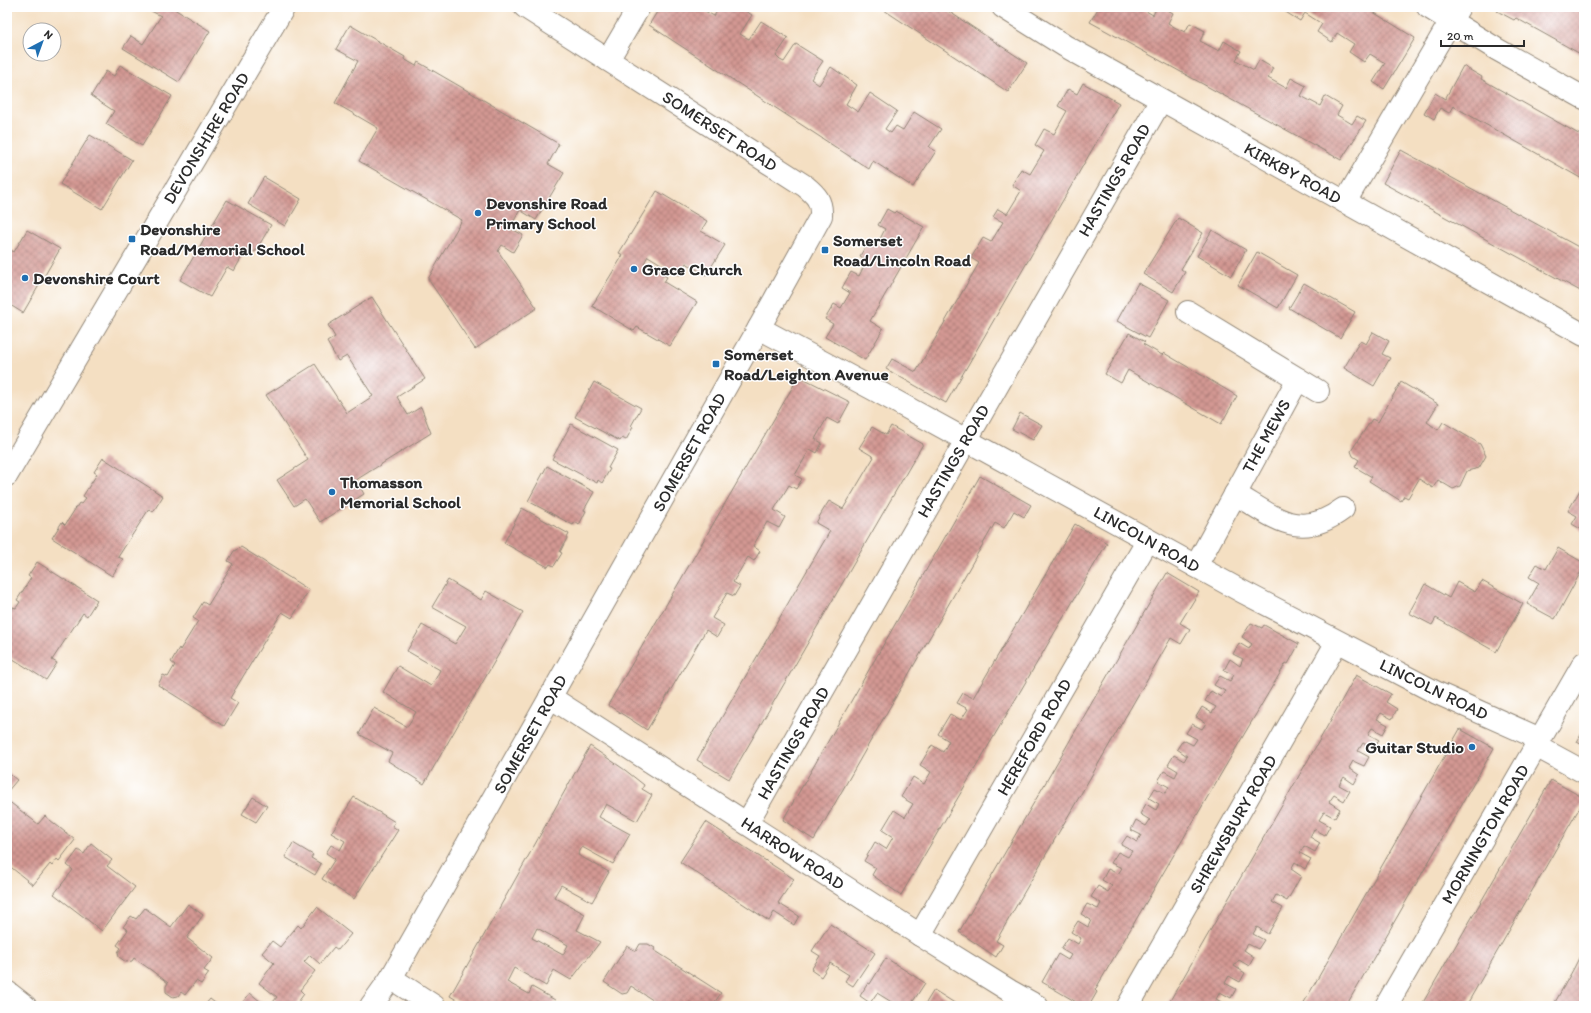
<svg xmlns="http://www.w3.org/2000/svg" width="1591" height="1013" font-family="Itim,sans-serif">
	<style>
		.building { fill: url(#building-cross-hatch); fill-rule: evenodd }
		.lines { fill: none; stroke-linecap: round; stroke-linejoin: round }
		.minor-casing { stroke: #908576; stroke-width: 24 }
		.major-casing { stroke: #908576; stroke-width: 24 }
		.minor { stroke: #fff; stroke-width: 22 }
		.major { stroke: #fff; stroke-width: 22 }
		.poi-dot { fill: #1f6fb2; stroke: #fff; stroke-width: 1.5 }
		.labels { text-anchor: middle; stroke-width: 3; stroke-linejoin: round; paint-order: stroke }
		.street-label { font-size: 17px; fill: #2b2b2b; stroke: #fff }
		.poi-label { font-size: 17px; font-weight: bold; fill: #2b2b2b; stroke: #fff; text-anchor: start }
	</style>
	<defs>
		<pattern id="building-cross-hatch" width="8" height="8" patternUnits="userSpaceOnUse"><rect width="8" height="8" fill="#d39893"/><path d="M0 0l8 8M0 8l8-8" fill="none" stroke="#ab7c78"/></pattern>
	</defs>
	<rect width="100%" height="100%" fill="#fff"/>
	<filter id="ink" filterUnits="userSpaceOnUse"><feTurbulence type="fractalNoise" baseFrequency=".025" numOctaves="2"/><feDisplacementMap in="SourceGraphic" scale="8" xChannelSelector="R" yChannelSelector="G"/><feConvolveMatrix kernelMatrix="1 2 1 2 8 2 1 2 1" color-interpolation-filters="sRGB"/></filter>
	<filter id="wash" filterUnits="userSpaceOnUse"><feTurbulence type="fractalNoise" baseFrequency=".012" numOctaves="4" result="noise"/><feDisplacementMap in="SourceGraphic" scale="16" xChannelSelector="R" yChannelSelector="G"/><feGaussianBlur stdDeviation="0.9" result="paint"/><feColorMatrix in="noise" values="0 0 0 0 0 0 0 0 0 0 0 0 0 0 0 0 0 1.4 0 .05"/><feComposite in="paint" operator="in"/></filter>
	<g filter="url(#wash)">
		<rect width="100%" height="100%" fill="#f4dfc2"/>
		<g id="blocks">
			<g class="building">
				<polygon points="149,7 171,7 210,31 179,82 123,48 131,36 143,44 161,16 147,9"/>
				<polygon points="660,7 708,7 705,11 714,16 720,7 739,7 752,15 740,34 745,37 749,39 761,21 788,38 776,56 780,60 784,62 796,44 823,61 811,79 819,85 831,67 857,85 846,104 858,112 870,93 897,111 885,129 891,133 896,126 903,130 914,112 941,129 929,147 936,151 913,187 873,161 869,169 649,25"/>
				<polygon points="886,7 942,7 1027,63 1008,92 884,10"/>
				<polygon points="1099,7 1139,7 1153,15 1157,7 1162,7 1173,13 1168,23 1176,28 1185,32 1190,23 1205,31 1200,41 1219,51 1224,41 1241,51 1236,60 1254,70 1259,60 1273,68 1268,78 1286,88 1291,78 1306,86 1301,96 1320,106 1325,96 1342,106 1337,115 1352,124 1357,116 1366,121 1341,160 1090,22"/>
				<polygon points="1287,7 1365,7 1415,38 1384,89 1373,82 1385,63 1370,54 1364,62 1349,52 1354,44 1337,33 1332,42 1317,32 1322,24 1305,13 1300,21 1284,11"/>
				<polygon points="1499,7 1577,7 1584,11 1584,56 1516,18 1514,20 1497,11"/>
				<polygon points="350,25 405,57 404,59 416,66 418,62 559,144 548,164 564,173 536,220 520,210 510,228 523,235 513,252 502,245 498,251 537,308 475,349 428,279 462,220 359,161 378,128 335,103 358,61 336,49"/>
				<polygon points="120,65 172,96 142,146 106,124 114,111 91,96 106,71 114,76"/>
				<polygon points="1463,66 1482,77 1481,79 1584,137 1584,180 1453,106 1449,113 1440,108 1434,119 1424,113 1435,93 1445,99"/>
				<polygon points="1083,83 1119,103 946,403 886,369 892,359 916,372 979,263 971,258 983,238 991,242 1003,222 993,217 998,209 1007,214 1021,191 1012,185 1021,169 1030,174 1044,151 1035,145 1044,129 1054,134 1067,111 1058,106 1068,89 1077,94"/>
				<polygon points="90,135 132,160 102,209 60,184"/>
				<polygon points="1401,150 1584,250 1584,293 1383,183"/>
				<polygon points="264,177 301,199 285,226 248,204"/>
				<polygon points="657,191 707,221 701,231 725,245 706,275 686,263 679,275 648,256 644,263 667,277 664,282 697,302 670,346 637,327 634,331 592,306 623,255 619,253"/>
				<polygon points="227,200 271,225 255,252 247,248 234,271 227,267 210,297 180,280"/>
				<polygon points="887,209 894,213 896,211 924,227 870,321 883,329 865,360 825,337 833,324 825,319 834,304 841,308 850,293 842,288 851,272 859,276 867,260 860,256 869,240 876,245 878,243 885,229 878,225"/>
				<polygon points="1178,218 1203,233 1181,269 1185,272 1173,292 1143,274"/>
				<polygon points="27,230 60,249 23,313 7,303 7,248 14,252"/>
				<polygon points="1212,230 1246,250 1231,276 1197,256"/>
				<polygon points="1257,252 1297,275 1278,308 1238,285"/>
				<polygon points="1138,283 1169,300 1148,338 1117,321"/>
				<polygon points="1304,283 1355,312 1340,338 1289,308"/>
				<polygon points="372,297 425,379 397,397 408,415 421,407 431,433 356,480 364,494 320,522 305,499 294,506 277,480 308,460 266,395 315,364 347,413 373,396 347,356 338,361 327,342 335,337 328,325"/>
				<polygon points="1373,332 1389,341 1382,354 1390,358 1374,386 1344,368 1360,341 1366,344"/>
				<polygon points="1129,333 1145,342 1143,344 1162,355 1164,353 1237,396 1221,424 1128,370 1121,383 1105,374"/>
				<polygon points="799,376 850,402 838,424 827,418 815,439 822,443 817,453 810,449 795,475 802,479 796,489 789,485 774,510 785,517 779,528 767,522 753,546 760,551 754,561 748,557 733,582 740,586 734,596 727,593 712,618 724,625 717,637 706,630 647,730 608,705"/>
				<polygon points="594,382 641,408 631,426 633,427 626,440 622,438 620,441 575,417"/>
				<polygon points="1401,382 1438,404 1427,422 1438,430 1443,422 1480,444 1486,456 1479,468 1467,471 1460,486 1453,489 1438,480 1433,488 1419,479 1408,498 1404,496 1401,501 1369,481 1372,477 1355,467 1359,460 1353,456 1351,451 1372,419 1378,422"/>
				<polygon points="1020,413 1042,425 1033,440 1012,429"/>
				<polygon points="571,424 618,450 608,468 610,469 602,483 598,480 597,483 552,459"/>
				<polygon points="891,426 923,444 729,779 697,760 830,531 816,523 822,512 829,501 843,509 874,457 859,448 872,427 886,435"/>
				<polygon points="103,458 163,496 153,512 149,509 118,557 123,559 112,576 52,538 62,522 65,525 79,503 81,504 86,498 83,496 97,474 94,472"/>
				<polygon points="547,466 594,492 584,510 586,511 579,525 575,522 573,525 528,501"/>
				<polygon points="980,476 1031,505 1024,517 1014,511 1004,528 995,523 814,840 783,820"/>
				<polygon points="1584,483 1584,531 1572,524 1577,516 1568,511"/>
				<polygon points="522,508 569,534 560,552 562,553 554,566 550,564 548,567 504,543"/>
				<polygon points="1075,524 1107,543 901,895 872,875 876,868 864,861 875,842 886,849 893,837 882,830 894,810 905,817 913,804 901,797 913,777 924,784 931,772 920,765 932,745 943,752 949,741 938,734 950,714 961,720 968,709 957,703 963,693 973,698"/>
				<polygon points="241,547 309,590 292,618 282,612 230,698 238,703 224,726 158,685 163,675 168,677 175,665 171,662 179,648 180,650 198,621 193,618 203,602 208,605 233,564 228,561 234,551"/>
				<polygon points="1558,548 1584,563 1584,566 1555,619 1527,604 1539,583 1529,577 1537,564 1546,569"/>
				<polygon points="37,562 97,600 87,616 83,613 52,660 57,663 46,680 7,655 7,617 13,607 16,608 20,602 17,600 31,578 28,576"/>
				<polygon points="1167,573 1199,592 1180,623 1190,629 1181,644 1171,638 996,941 1003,945 996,957 959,932"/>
				<polygon points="448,580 481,600 486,591 523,612 424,784 388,761 392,753 359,734 374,708 407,727 412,719 416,712 383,692 398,666 431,686 436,678 440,670 407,651 422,625 455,644 466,626 432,607"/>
				<polygon points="1482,581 1523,604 1496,652 1436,618 1432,625 1409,613 1425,584 1449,598 1457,582 1475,592"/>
				<polygon points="1251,623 1262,628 1264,625 1299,644 1288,664 1286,663 1239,743 1095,990 1097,992 1089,1006 1083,1006 1042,982 1058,954 1068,960 1071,955 1061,949 1068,938 1078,944 1081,938 1071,932 1078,921 1088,927 1091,920 1081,914 1087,904 1098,909 1101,903 1091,897 1098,886 1108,892 1112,886 1102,880 1108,869 1118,874 1122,868 1111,863 1118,852 1128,857 1132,851 1121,845 1127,836 1137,842 1141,835 1131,830 1136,820 1146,826 1150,820 1140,814 1146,804 1156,810 1159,804 1149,798 1155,788 1165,793 1169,787 1158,781 1164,771 1175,777 1178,771 1168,765 1174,755 1184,761 1187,756 1177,749 1183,740 1193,745 1197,739 1186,733 1192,724 1202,729 1206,723 1196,717 1202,707 1212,713 1216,707 1205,701 1211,691 1221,697 1225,691 1214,685 1220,676 1230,681 1234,675 1224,670 1230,659 1240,666 1243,659 1233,654 1239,643 1249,649 1252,644 1242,637"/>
				<polygon points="1356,675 1391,694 1386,702 1397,709 1392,719 1381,713 1377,719 1388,725 1383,734 1372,728 1368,734 1379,740 1374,749 1363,743 1358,751 1369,757 1364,766 1353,761 1349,768 1359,775 1354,784 1344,777 1339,785 1350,791 1344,801 1334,795 1329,802 1340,809 1335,818 1324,812 1319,820 1330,826 1325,835 1314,829 1310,837 1320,843 1315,852 1304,846 1300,853 1311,859 1305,869 1295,862 1291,869 1301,876 1287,901 1276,895 1272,902 1283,908 1268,934 1257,927 1253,934 1264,940 1258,949 1248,944 1244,950 1254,957 1249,966 1239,960 1234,966 1245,973 1240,982 1229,976 1225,983 1236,989 1231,998 1220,992 1216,999 1227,1005 1226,1006 1167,1006 1319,741"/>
				<polygon points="1460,729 1494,748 1346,1006 1302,1006"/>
				<polygon points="1584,729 1584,746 1577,742"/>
				<path d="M 590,746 L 625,770 L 644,785 L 642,789 L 652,795 L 637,821 L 606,804 L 599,817 L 630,834 L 613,864 L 582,847 L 578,855 L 609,872 L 592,902 L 561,885 L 554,897 L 585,914 L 577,930 L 600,942 L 571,980 L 554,970 L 546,986 L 514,968 L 507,982 L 529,994 L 532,987 L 555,1000 L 552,1006 L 467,1006 L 450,996 ZM 537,928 L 568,945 L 563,955 L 532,938 Z"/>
				<polygon points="7,772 17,780 7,792"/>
				<polygon points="1551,780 1584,798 1584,800 1466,1006 1421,1006"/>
				<polygon points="253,797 267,806 256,822 242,814"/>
				<polygon points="354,797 395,822 392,826 398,830 354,899 322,879 335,859 326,853 331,845 340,850 345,841 331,833"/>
				<polygon points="7,800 38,824 45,816 75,840 59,861 57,859 52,866 50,864 33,885 7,864 8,862 7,861"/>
				<polygon points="706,822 794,879 778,903 799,916 794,925 774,912 769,921 680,862"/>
				<polygon points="91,843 112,860 107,866 135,887 102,931 54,894 73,870 67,865 78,850 84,854"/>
				<polygon points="293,843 313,855 311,858 321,864 315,875 285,857"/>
				<polygon points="188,904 203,915 187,938 213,958 204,970 209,973 201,984 196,981 185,995 181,992 178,996 173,997 166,992 166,986 168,983 151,970 134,958 132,961 126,962 119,957 118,952 121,948 117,945 128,930 123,927 131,916 136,919 145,908 171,927"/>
				<polygon points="317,907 351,934 338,950 334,947 320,964 310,955 304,962 315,971 300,990 304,994 295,1006 270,1006 277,997 259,983 274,963 262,953 272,941 280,947 298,925 301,928"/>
				<polygon points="830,924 875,953 853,986 845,981 849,975 830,963 821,977 811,970 820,956 812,951"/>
				<polygon points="640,944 648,944 655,948 654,950 721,993 712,1006 662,1006 631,986 627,993 622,994 604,982 627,946 636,951"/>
				<polygon points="1584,948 1584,1006 1553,1006 1574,968"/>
				<polygon points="886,958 925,983 910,1006 898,1006 877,993 870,1003 860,996 868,983 870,984"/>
				<polygon points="934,990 953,1002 959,1006 924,1006"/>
				<polygon points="250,993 266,1006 240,1006"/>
				<polygon points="210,999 219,1006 204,1006"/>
			</g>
		</g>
	</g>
	<g filter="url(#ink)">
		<use href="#blocks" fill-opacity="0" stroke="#908576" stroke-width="1"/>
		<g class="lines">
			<defs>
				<g id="minor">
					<polyline points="1003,7 1065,46 1584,335"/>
					<polyline points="1428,7 1498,50 1584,98"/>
					<polyline points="608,60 639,7"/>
					<polyline points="1345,202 1459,7"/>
					<polyline points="1188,312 1318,391"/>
					<polyline points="759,328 875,390 1243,592 1437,693 1540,739"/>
					<polyline points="7,475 284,7"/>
					<path d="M 1235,494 C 1275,517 1299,542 1343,509"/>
					<polyline points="1196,566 1298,379"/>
					<polyline points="550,697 920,935 1010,991 1037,1006"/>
					<polyline points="1536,746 1584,772"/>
					<polyline points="747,823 1161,100"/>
					<polyline points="920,935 1148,540"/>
					<polyline points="391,978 434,1006"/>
					<path d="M 371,1006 L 391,978 L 469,841 L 759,328 L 821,216 C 822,201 816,195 805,186 L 525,7"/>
					<polyline points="1128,1006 1337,642"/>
					<polyline points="1386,1006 1584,663"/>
				</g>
				<polyline id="major" points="7,992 25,1006"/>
			</defs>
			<use href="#minor" class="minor-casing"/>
			<use href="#major" class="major-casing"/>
			<use href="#minor" class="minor"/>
			<use href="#major" class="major"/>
		</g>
	</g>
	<g class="poi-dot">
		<circle cx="478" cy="213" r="4"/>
		<rect x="128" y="235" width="8" height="8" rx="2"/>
		<rect x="821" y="246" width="8" height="8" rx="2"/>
		<circle cx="634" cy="269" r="4"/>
		<circle cx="25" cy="278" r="4"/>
		<rect x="712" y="360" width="8" height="8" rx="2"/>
		<circle cx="332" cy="492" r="4"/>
		<circle cx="1472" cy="747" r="4"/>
	</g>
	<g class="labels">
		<g class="street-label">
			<text transform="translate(720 131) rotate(33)" y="6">SOMERSET ROAD</text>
			<text transform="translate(206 138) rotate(-59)" y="6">DEVONSHIRE ROAD</text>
			<text transform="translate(1293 173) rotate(29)" y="6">KIRKBY ROAD</text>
			<text transform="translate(1114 180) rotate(-60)" y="6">HASTINGS ROAD</text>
			<text transform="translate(1266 436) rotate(-61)" y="6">THE MEWS</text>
			<text transform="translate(689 452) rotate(-61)" y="6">SOMERSET ROAD</text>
			<text transform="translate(953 461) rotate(-60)" y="6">HASTINGS ROAD</text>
			<text transform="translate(1147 539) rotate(29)" y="6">LINCOLN ROAD</text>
			<text transform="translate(1434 689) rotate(26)" y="6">LINCOLN ROAD</text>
			<text transform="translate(530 734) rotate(-61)" y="6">SOMERSET ROAD</text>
			<text transform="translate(1034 737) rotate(-60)" y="6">HEREFORD ROAD</text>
			<text transform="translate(793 743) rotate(-60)" y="6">HASTINGS ROAD</text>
			<text transform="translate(1233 824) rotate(-60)" y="6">SHREWSBURY ROAD</text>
			<text transform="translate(1485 834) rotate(-60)" y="6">MORNINGTON ROAD</text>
			<text transform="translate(793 853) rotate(33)" y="6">HARROW ROAD</text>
		</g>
		<g class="poi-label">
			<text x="486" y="209">Devonshire Road<tspan x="486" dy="20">Primary School</tspan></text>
			<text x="140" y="235">Devonshire<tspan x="140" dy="20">Road/Memorial School</tspan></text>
			<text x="833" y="246">Somerset<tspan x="833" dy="20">Road/Lincoln Road</tspan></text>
			<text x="642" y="275">Grace Church</text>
			<text x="33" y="284">Devonshire Court</text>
			<text x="724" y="360">Somerset<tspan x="724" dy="20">Road/Leighton Avenue</tspan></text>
			<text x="340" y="488">Thomasson<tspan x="340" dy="20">Memorial School</tspan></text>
			<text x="1464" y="753" text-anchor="end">Guitar Studio</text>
		</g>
	</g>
	<rect width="1591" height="1013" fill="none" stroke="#fff" stroke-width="24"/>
	<g transform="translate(42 42) rotate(41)"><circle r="19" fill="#ffffff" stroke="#aaaaaa"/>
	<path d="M0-3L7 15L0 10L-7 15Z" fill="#1f6fb2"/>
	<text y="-6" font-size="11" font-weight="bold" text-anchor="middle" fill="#2b2b2b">N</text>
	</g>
	<path d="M1441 40v6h83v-6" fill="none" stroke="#2b2b2b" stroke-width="2"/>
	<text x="1447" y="40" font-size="12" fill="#2b2b2b" stroke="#ffffff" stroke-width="3" paint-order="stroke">20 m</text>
</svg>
